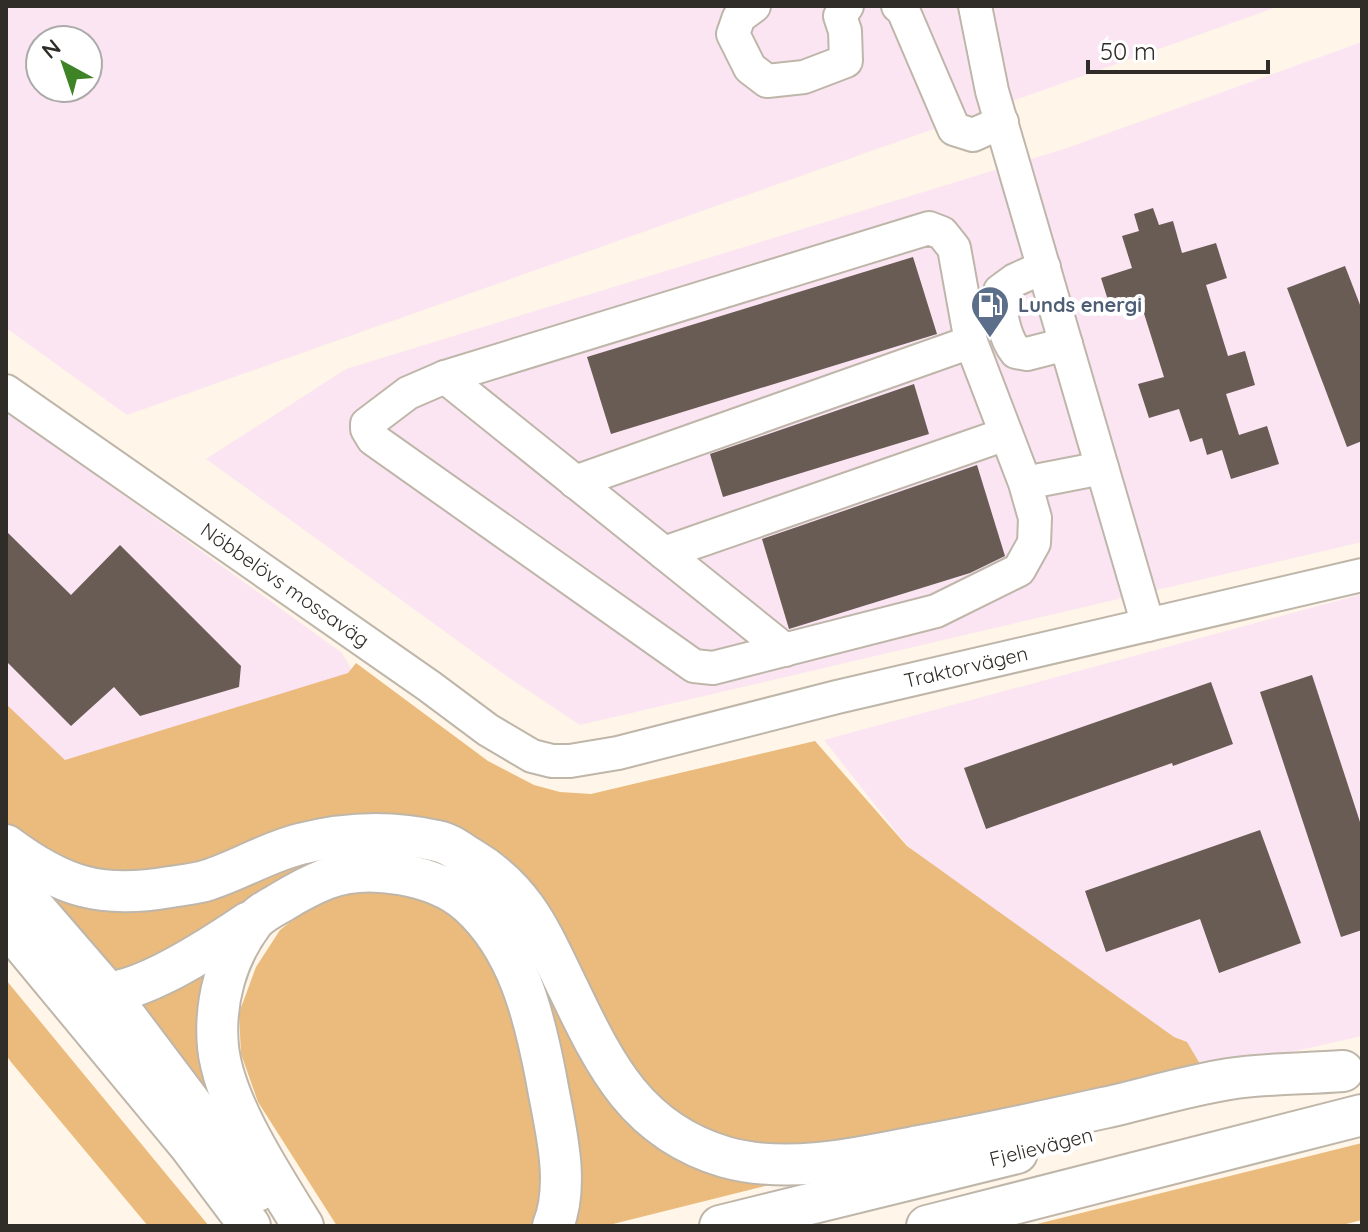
<svg xmlns="http://www.w3.org/2000/svg" width="1368" height="1232" font-family="Quicksand,sans-serif">
	<style>
		.industrial { fill: #fbe5f3; fill-rule: evenodd }
		.green { fill: #eabb7c }
		.building { fill: #685c54 }
		.lines { fill: none; stroke-linecap: round; stroke-linejoin: round }
		.minor-casing { stroke: #bfb6aa; stroke-width: 36 }
		.major-casing { stroke: #bfb6aa; stroke-width: 44 }
		.minor { stroke: #fff; stroke-width: 32 }
		.major { stroke: #fff; stroke-width: 40 }
		.labels { text-anchor: middle; stroke-width: 8; stroke-linejoin: round; paint-order: stroke }
		.service-label { font-size: 20px; font-weight: bold; fill: #4e5e75; stroke: #fff; text-anchor: start }
		.street-label { font-size: 20px; fill: #302c27; stroke: #fff }
	</style>
	<rect width="100%" height="100%" fill="#fff5e8"/>
	<g class="industrial">
		<path d="M 6,6 L 1280,6 L 127,415 L 6,328 ZM 40,40 L 88,40 L 88,88 L 40,88 Z"/>
		<polygon points="1362,42 1362,542 580,725 505,675 206,459 346,369 1064,149"/>
		<polygon points="6,410 342,653 366,695 6,808"/>
		<polygon points="1362,594 1362,1036 1180,1077 905,843 824,740"/>
	</g>
	<g class="green">
		<polygon points="356,663 488,761 534,785 560,792 591,794 815,741 907,846 1174,1037 1187,1042 1203,1069 928,1135 763,1149 701,1131 659,1106 426,823 168,875 76,869 6,827 6,704 65,760 348,673"/>
		<polygon points="428,854 499,897 593,1071 789,1180 605,1226 572,1226 532,984 411,863 105,974 36,881 296,859"/>
		<polygon points="402,888 443,906 494,957 520,1032 543,1156 544,1206 536,1226 337,1226 258,1102 241,1054 239,1013 256,967 280,930 313,904 336,889"/>
		<polygon points="216,956 227,1118 131,1003"/>
		<polygon points="6,980 209,1226 148,1226 11,1062 6,1055"/>
		<polygon points="1362,1143 1362,1220 1338,1226 1029,1226"/>
	</g>
	<g class="building">
		<polygon points="1153,208 1159,225 1173,221 1182,253 1216,243 1227,278 1206,285 1228,356 1245,351 1255,385 1226,394 1239,435 1267,426 1279,464 1231,479 1222,450 1207,455 1202,438 1190,442 1179,409 1149,418 1138,384 1164,377 1141,304 1112,313 1101,278 1132,268 1122,236 1139,231 1134,214"/>
		<polygon points="913,257 937,334 611,434 587,357"/>
		<polygon points="1345,266 1362,310 1362,441 1347,447 1287,288"/>
		<polygon points="914,384 929,434 723,497 710,454"/>
		<polygon points="977,465 1005,556 970,573 789,629 762,539"/>
		<polygon points="6,531 71,595 120,545 241,666 239,687 140,716 114,687 71,726 6,661"/>
		<polygon points="1312,675 1362,828 1362,930 1341,937 1260,692"/>
		<polygon points="1211,682 1233,744 1173,766 1172,763 986,829 964,768"/>
		<polygon points="1260,830 1301,943 1219,973 1200,919 1106,952 1085,891"/>
	</g>
	<g class="lines">
		<defs>
			<g id="minor">
				<polyline points="754,6 739,17 733,34 750,68 767,81 804,77 846,61 845,31 840,16 847,6"/>
				<polyline points="898,6 903,10 954,129 973,135 1002,122"/>
				<polyline points="975,6 992,91 1148,625"/>
				<path d="M 1044,267 L 1015,280 L 1000,291 C 999,310 1004,337 1016,352 L 1027,354 L 1066,344"/>
				<polyline points="445,377 785,650"/>
				<polyline points="6,391 429,686 488,730 532,756 552,761 570,761 618,753 837,697 1362,575"/>
				<polyline points="575,482 971,342"/>
				<polyline points="1025,483 971,342 954,248 942,233 929,228 445,377 408,393 367,424 367,429 373,439 694,666 713,668 936,611 1019,570 1034,543 1035,518 1025,483 1102,468"/>
				<polyline points="664,553 1006,434"/>
			</g>
			<g id="major">
				<path d="M 6,845 C 62,887 101,899 170,887 C 182,885 196,884 208,880 C 239,870 268,852 300,844 C 346,832 390,830 437,841 C 449,843 460,852 470,858 C 526,891 542,935 569,990 C 606,1067 637,1131 725,1157 C 786,1174 854,1159 914,1147 C 982,1135 1049,1120 1117,1105 C 1154,1096 1191,1085 1229,1079 C 1266,1073 1305,1074 1343,1071"/>
				<polyline points="6,875 108,993 257,1191"/>
				<polyline points="6,924 190,1146 250,1226"/>
				<path d="M 84,988 C 117,1012 219,942 249,922"/>
				<path d="M 303,1226 C 273,1177 224,1104 218,1047 C 214,1002 226,958 253,922 C 260,913 273,907 283,901 C 296,893 311,885 326,879 C 367,863 436,874 469,904 C 518,948 534,1015 546,1077 C 554,1124 571,1181 553,1226"/>
				<polyline points="720,1226 1017,1153"/>
				<polyline points="927,1226 1362,1115"/>
			</g>
		</defs>
		<use href="#minor" class="minor-casing"/>
		<use href="#major" class="major-casing"/>
		<use href="#minor" class="minor"/>
		<use href="#major" class="major"/>
	</g>
	<defs>
		<symbol id="fuel-pin" viewBox="-11 -11 22 30"><path d="M0 17L-7.5 6A9.5 9.5 0 1 1 7.5 6Z" fill="#5c6f8a" stroke="#fff"/><path d="M-5.5-6h7V0h2V4h1.3V-2.5L3-4.5l.8-.8L6-3V5H2.5V1h-1V6h-7ZM-4.2-4.7v3.2H.2V-4.7Z" fill="#fff"/></symbol>
	</defs>
	<g fill-rule="evenodd">
		<use href="#fuel-pin" x="968" y="283" width="44" height="60"/>
	</g>
	<g class="labels">
		<g class="service-label">
			<text x="1018" y="312">Lunds energi</text>
		</g>
		<g class="street-label">
			<text transform="translate(285 585) rotate(35)" y="7">Nöbbelövs mossaväg</text>
			<text transform="translate(966 667) rotate(-13)" y="7">Traktorvägen</text>
			<text transform="translate(1041 1147) rotate(-14)" y="7">Fjelievägen</text>
		</g>
	</g>
	<rect width="1368" height="1232" fill="none" stroke="#302c27" stroke-width="16"/>
	<g transform="translate(64 64) rotate(320)"><circle r="38" fill="#ffffff" stroke="#acaba9" stroke-width="2"/>
	<path d="M0-6L14 30L0 20L-14 30Z" fill="#3f8327"/>
	<text y="-12" font-size="22" font-weight="bold" text-anchor="middle" fill="#302c27">N</text>
	</g>
	<path d="M1088 60v12h180v-12" fill="none" stroke="#302c27" stroke-width="4"/>
	<text x="1100" y="60" font-size="24" fill="#302c27" stroke="#ffffff" stroke-width="6" paint-order="stroke">50 m</text>
</svg>
